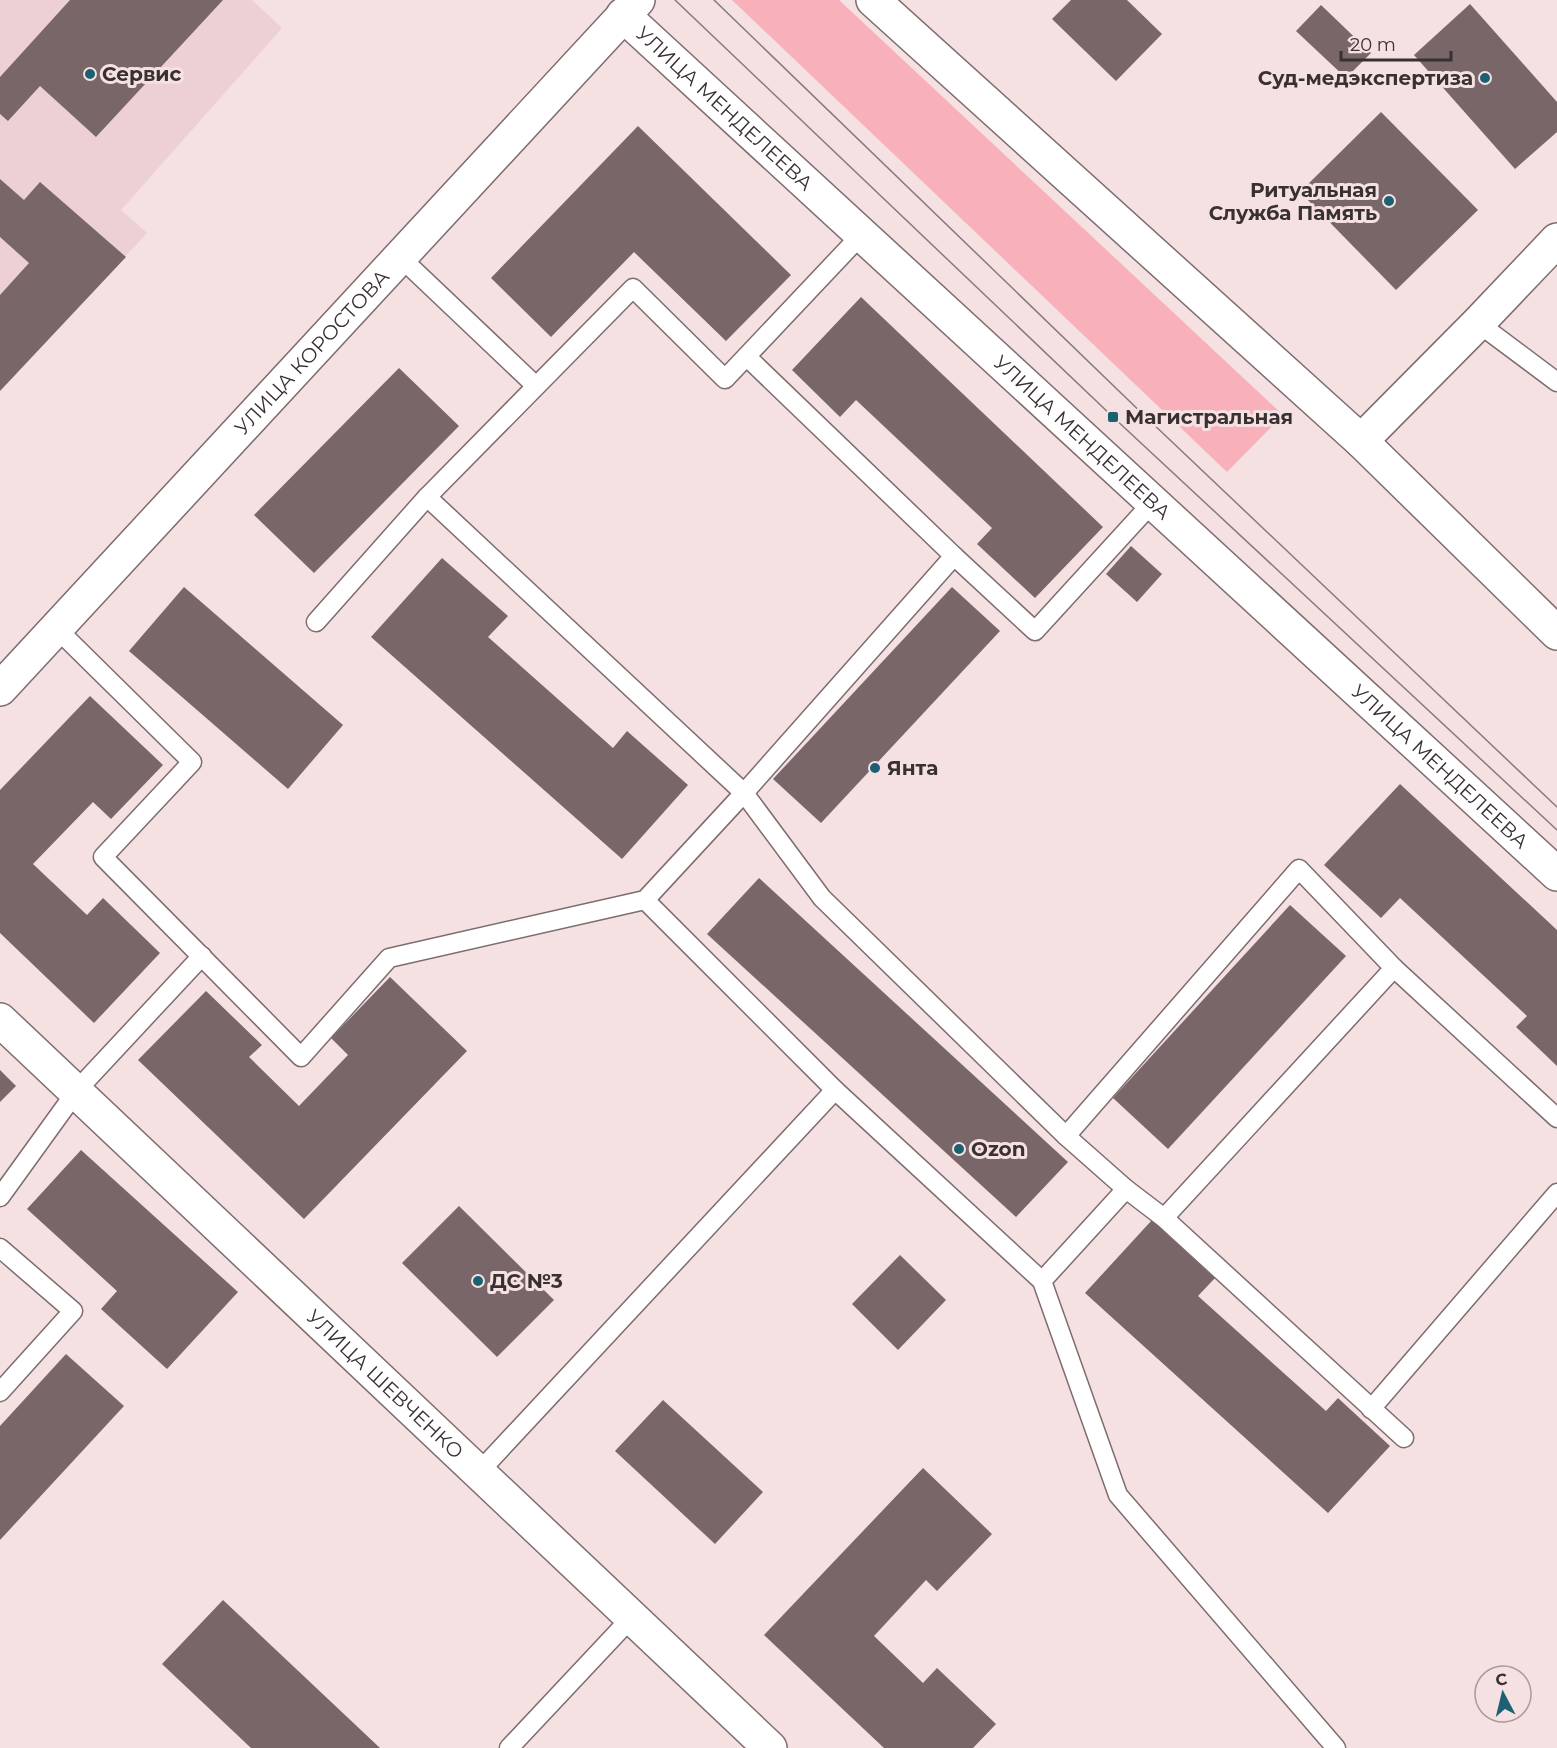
<svg xmlns="http://www.w3.org/2000/svg" width="1557" height="1748" font-family="Montserrat,sans-serif">
	<style>
		.built { fill: #ecd0d3 }
		.green { fill: #f8b1ba }
		.building { fill: #786668 }
		.lines { fill: none; stroke-linecap: round; stroke-linejoin: round }
		.service-casing { stroke: #7e6c6e; stroke-width: 21 }
		.tertiary-casing { stroke: #7e6c6e; stroke-width: 36 }
		.secondary-casing { stroke: #7e6c6e; stroke-width: 36 }
		.service { stroke: #fff; stroke-width: 18 }
		.tertiary { stroke: #fff; stroke-width: 33 }
		.secondary { stroke: #fff; stroke-width: 33 }
		.tram { stroke: #887a7c; stroke-width: 1.5 }
		.poi-dot { fill: #1b6172; stroke: #f5e0e2; stroke-width: 2 }
		.labels { text-anchor: middle; stroke-width: 6; stroke-linejoin: round; paint-order: stroke }
		.poi-label { font-size: 20px; font-weight: bold; fill: #383031; stroke: #f5e0e2; text-anchor: start }
		.street-label { font-size: 20px; fill: #383031; stroke: #f5e0e2 }
	</style>
	<rect width="100%" height="100%" fill="#f5e0e2"/>
	<polygon class="built" points="0,0 252,0 282,28 121,210 147,233 0,391"/>
	<polygon class="green" points="732,0 839,0 1283,415 1227,472"/>
	<g class="building">
		<polygon points="70,0 223,0 96,137 40,86 8,121 0,114 0,77"/>
		<polygon points="1071,0 1127,0 1162,34 1116,81 1052,19"/>
		<polygon points="1470,4 1557,102 1557,132 1515,169 1414,55"/>
		<polygon points="1321,5 1371,53 1346,78 1296,31"/>
		<polygon points="1381,112 1478,210 1396,290 1300,192"/>
		<polygon points="638,126 791,275 726,341 634,252 551,337 491,278"/>
		<polygon points="0,179 24,200 40,182 126,257 0,391 0,295 29,263 0,237"/>
		<polygon points="861,297 1103,527 1035,598 977,544 992,528 856,400 840,417 792,370"/>
		<polygon points="399,368 459,426 314,573 254,515"/>
		<polygon points="1131,546 1162,574 1137,602 1106,574"/>
		<polygon points="442,558 508,616 488,637 613,748 627,731 688,785 622,859 371,637"/>
		<polygon points="184,587 343,725 288,789 129,651"/>
		<polygon points="952,587 1000,631 821,823 773,779"/>
		<polygon points="90,696 163,765 111,819 93,802 33,864 87,915 103,898 160,953 94,1023 0,933 0,790"/>
		<polygon points="1400,784 1557,930 1557,1066 1516,1027 1527,1016 1400,898 1381,918 1324,865"/>
		<polygon points="759,878 1068,1162 1016,1217 707,934"/>
		<polygon points="1290,905 1346,956 1168,1149 1113,1098"/>
		<polygon points="390,977 467,1051 304,1219 138,1060 206,991 262,1045 249,1057 299,1106 348,1055 331,1038"/>
		<polygon points="0,1070 16,1086 0,1102"/>
		<polygon points="81,1150 238,1292 167,1369 101,1309 117,1291 27,1209"/>
		<polygon points="459,1206 554,1300 497,1357 402,1263"/>
		<polygon points="1152,1220 1215,1278 1198,1296 1326,1411 1338,1398 1390,1446 1328,1513 1085,1293"/>
		<polygon points="900,1255 946,1300 898,1350 852,1304"/>
		<polygon points="66,1354 124,1406 0,1540 0,1426"/>
		<polygon points="663,1400 763,1492 715,1544 615,1451"/>
		<polygon points="923,1468 992,1534 937,1591 926,1580 874,1636 923,1683 937,1668 996,1724 973,1748 884,1748 764,1635"/>
		<polygon points="223,1600 380,1748 251,1748 162,1664"/>
	</g>
	<g class="lines">
		<defs>
			<g id="service">
				<polyline points="399,256 536,386"/>
				<polyline points="1478,323 1557,382"/>
				<polyline points="747,357 954,556 744,793 427,497 633,288 725,379 862,234"/>
				<polyline points="954,556 1035,631 1153,502"/>
				<polyline points="316,622 427,497"/>
				<polyline points="56,628 192,762 103,857 301,1057 389,958 645,900 744,793 822,898 1066,1136 1299,869 1394,968 1557,1118"/>
				<polyline points="645,900 835,1090 1042,1281"/>
				<polyline points="1066,1136 1126,1189 1164,1218 1404,1438"/>
				<polyline points="1126,1189 1042,1281 1118,1495 1336,1748"/>
				<polyline points="0,1197 78,1089 202,956"/>
				<polyline points="1164,1218 1394,968"/>
				<polyline points="0,1248 73,1311 0,1392"/>
				<polyline points="1371,1409 1557,1193"/>
				<polyline points="479,1472 835,1090"/>
				<polyline points="509,1748 632,1617"/>
			</g>
			<g id="tertiary">
				<polyline points="1361,441 1478,323 1557,240"/>
				<path id="s1" d="M 0,1020 L 770,1748"/>
			</g>
			<g id="secondary">
				<polyline points="873,0 1361,441 1557,633"/>
				<path id="s2" d="M 623,15 L 1557,874"/>
				<path id="s3" d="M 0,689 L 638,0"/>
			</g>
		</defs>
		<use href="#service" class="service-casing"/>
		<use href="#tertiary" class="tertiary-casing"/>
		<use href="#secondary" class="secondary-casing"/>
		<use href="#service" class="service"/>
		<use href="#tertiary" class="tertiary"/>
		<use href="#secondary" class="secondary"/>
		<g class="tram">
			<polyline points="675,0 1113,417 1557,830"/>
			<polyline points="714,0 1150,421 1557,807"/>
		</g>
	</g>
	<g class="poi-dot">
		<circle cx="90" cy="74" r="6"/>
		<circle cx="1485" cy="78" r="6"/>
		<circle cx="1389" cy="201" r="6"/>
		<rect x="1107" y="411" width="12" height="12" rx="3"/>
		<circle cx="875" cy="768" r="6"/>
		<circle cx="959" cy="1149" r="6"/>
		<circle cx="478" cy="1281" r="6"/>
	</g>
	<g class="labels">
		<g class="poi-label">
			<text x="102" y="81">Сервис</text>
			<text x="1473" y="85" text-anchor="end">Суд-медэкспертиза</text>
			<text x="1377" y="197" text-anchor="end">Ритуальная<tspan x="1377" dy="23">Служба Память</tspan></text>
			<text x="1125" y="424">Магистральная</text>
			<text x="887" y="775">Янта</text>
			<text x="971" y="1156">Ozon</text>
			<text x="490" y="1288">ДС №3</text>
		</g>
		<g class="street-label">
			<text dy="7" stroke="none"><textPath href="#s2" startOffset="138">УЛИЦА МЕНДЕЛЕЕВА</textPath></text>
			<text dy="7" stroke="none"><textPath href="#s3" startOffset="459">УЛИЦА КОРОСТОВА</textPath></text>
			<text dy="7" stroke="none"><textPath href="#s2" startOffset="624">УЛИЦА МЕНДЕЛЕЕВА</textPath></text>
			<text dy="7" stroke="none"><textPath href="#s2" startOffset="1110">УЛИЦА МЕНДЕЛЕЕВА</textPath></text>
			<text dy="7" stroke="none"><textPath href="#s1" startOffset="530">УЛИЦА ШЕВЧЕНКО</textPath></text>
		</g>
	</g>
	<g transform="translate(1503 1694) rotate(353)"><circle r="28" fill="#f5e0e2" stroke="#a99a9b" stroke-width="1.5"/>
	<path d="M0-4.5L10 22L0 15L-10 22Z" fill="#1b6172"/>
	<text y="-9" font-size="16" font-weight="bold" text-anchor="middle" fill="#383031">С</text>
	</g>
	<path d="M1341 51v9h110v-9" fill="none" stroke="#383031" stroke-width="3"/>
	<text x="1350" y="51" font-size="18" fill="#383031" stroke="#f5e0e2" stroke-width="4.5" paint-order="stroke">20 m</text>
</svg>
